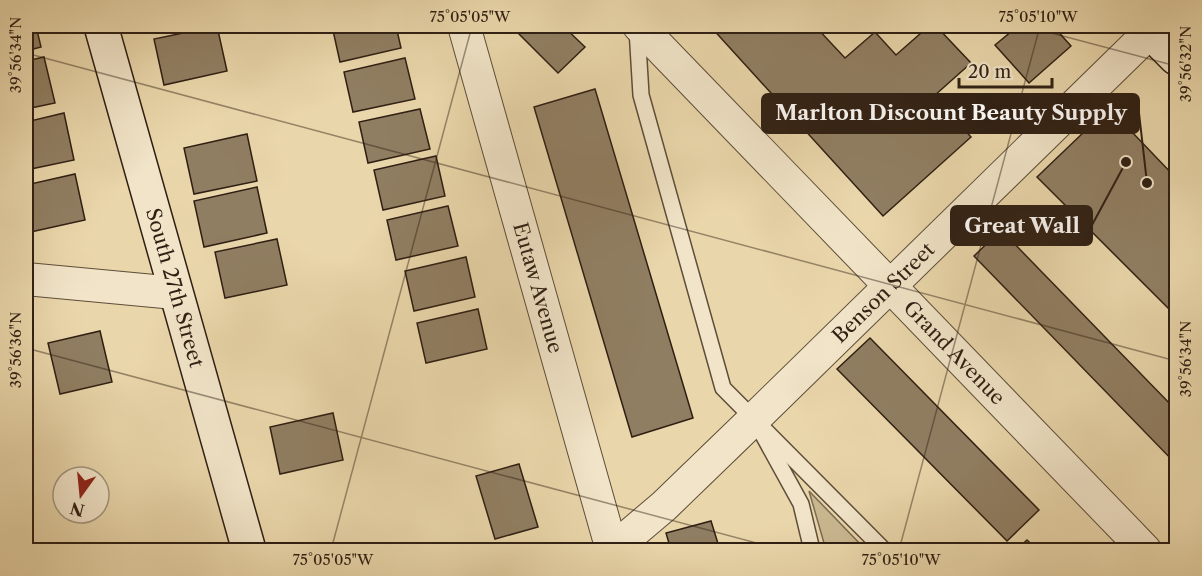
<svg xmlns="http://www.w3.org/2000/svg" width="1202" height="576" font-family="'Libre Caslon Text',serif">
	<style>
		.green { fill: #c9b790; stroke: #7c6b52; stroke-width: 1.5 }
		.building { fill: #907e62; stroke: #2f1f13; stroke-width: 1.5 }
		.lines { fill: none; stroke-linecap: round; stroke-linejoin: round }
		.service-casing { stroke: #5e4d39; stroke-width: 18 }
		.minor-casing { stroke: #5e4d39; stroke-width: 34 }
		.secondary-casing { stroke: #2f1f13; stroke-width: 36 }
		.service { stroke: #f1e4c8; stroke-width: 15 }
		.minor { stroke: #f1e4c8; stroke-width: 32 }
		.secondary { stroke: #f1e4c8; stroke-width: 33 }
		.ticks { fill: none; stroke: #2f1f13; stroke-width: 1.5; stroke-opacity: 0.45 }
		.labels { text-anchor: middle; stroke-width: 4.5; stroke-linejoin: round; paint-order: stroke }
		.street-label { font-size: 20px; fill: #2f1f13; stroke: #f1e4c8 }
		.leader { fill: none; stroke: #2f1f13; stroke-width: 2 }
		.callout-dot { fill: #2f1f13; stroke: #f1e4c8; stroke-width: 2 }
		.callout { fill: #2f1f13; stroke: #2f1f13; stroke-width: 2 }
		.callout-label { font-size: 21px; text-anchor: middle; font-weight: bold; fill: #fff }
		.neatline { fill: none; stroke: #2f1f13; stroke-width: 2 }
		.ticks-label { font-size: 15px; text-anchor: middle; fill: #2f1f13 }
	</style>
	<rect width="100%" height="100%" fill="#e9d6aa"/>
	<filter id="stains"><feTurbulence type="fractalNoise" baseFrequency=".00333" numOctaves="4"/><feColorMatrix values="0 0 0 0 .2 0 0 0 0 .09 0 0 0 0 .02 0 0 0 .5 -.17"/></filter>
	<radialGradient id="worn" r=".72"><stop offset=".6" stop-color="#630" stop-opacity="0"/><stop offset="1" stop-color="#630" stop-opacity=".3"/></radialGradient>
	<polygon class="green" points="809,491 866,550 826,550"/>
	<g class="building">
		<polygon points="26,26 36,26 41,47 26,51"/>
		<polygon points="217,26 227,71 164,85 154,39"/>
		<polygon points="332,26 396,26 401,48 340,62"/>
		<polygon points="511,26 563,26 585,47 558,73"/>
		<polygon points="710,26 815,26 845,58 875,32 896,55 929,26 936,26 971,63 934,96 971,137 883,216"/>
		<polygon points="1018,26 1053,26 1071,46 1029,83 995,45"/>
		<polygon points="44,57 55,103 26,109 26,61"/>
		<polygon points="405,58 415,99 353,112 344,72"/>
		<polygon points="595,89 693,418 632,437 534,107"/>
		<polygon points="1109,108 1176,178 1176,316 1037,177"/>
		<polygon points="420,109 430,149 368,163 359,122"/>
		<polygon points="64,113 74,160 26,170 26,122"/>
		<polygon points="247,134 257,181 194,194 184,148"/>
		<polygon points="436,156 445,196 383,210 374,170"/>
		<polygon points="75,174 85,220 26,233 26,185"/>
		<polygon points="257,187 267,233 204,247 194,201"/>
		<polygon points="448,206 458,246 396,260 387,220"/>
		<polygon points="1001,230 1176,410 1176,464 974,256"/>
		<polygon points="277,239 287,285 225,298 215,252"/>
		<polygon points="466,257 475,297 414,311 405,271"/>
		<polygon points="478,309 487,349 426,363 417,323"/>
		<polygon points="100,331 112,382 60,394 48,343"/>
		<polygon points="870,338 1039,510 1007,541 837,369"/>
		<polygon points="333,413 343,460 280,474 270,427"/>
		<polygon points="519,464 538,527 495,539 476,476"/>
		<polygon points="711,521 720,550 671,550 666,533"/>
		<polygon points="1027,540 1038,550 1016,550"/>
	</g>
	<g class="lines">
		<defs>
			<g id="service">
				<polyline points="637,29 641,95 723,388 884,550"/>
				<polyline points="763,435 801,504 812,550"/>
			</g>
			<g id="minor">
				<path id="s1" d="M 464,26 L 612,550"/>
				<path id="s2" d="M 639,26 L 1145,550"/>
				<polyline points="26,279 175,293"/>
				<path id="s3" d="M 612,550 L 664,506 L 754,419 L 1156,26"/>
			</g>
			<g id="secondary">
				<path id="s4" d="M 101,26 L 249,550"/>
				<polyline points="1144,26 1176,58"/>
			</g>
		</defs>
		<use href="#service" class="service-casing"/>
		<use href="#minor" class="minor-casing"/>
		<use href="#secondary" class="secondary-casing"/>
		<use href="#service" class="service"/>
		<use href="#minor" class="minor"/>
		<use href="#secondary" class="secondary"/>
	</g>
	<path class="ticks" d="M 1025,26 L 1176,66M 26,53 L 1176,361M 26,348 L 783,550M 331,550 L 472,26M 899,550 L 1040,26"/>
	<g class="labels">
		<g class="street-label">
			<text dy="7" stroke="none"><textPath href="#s4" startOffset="272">South 27th Street</textPath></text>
			<text dy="7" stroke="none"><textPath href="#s1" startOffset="272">Eutaw Avenue</textPath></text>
			<text dy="7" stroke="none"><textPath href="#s3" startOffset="374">Benson Street</textPath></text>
			<text dy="7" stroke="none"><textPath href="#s2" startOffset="454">Grand Avenue</textPath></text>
		</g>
	</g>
	<path class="leader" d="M1147 183L1139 113M1126 162L1092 225"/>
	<g class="callout-dot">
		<circle cx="1147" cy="183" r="6"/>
		<circle cx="1126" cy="162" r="6"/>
	</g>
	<g class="callout">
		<rect x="762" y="94" width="377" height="39" rx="6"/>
		<rect x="951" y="206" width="141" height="39" rx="6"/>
	</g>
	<g class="callout-label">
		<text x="951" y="120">Marlton Discount Beauty Supply</text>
		<text x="1022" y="233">Great Wall</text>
	</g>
	<rect width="1202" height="576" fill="none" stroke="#e9d6aa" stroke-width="66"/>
	<g transform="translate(81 495) rotate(195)"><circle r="28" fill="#f1e4c8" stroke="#a39580" stroke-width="1.5"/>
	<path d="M0-4.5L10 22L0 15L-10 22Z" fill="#8f2418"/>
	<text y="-9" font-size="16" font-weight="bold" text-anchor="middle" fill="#2f1f13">N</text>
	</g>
	<path d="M959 78v9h93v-9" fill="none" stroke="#2f1f13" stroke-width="3"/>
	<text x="968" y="78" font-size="18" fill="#2f1f13" stroke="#f1e4c8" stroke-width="4.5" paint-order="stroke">20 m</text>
	<rect x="33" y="33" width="1136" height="510" class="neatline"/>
	<g class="ticks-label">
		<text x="470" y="22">75°05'05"W</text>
		<text x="1038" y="22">75°05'10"W</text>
		<text transform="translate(16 55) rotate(-90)" y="5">39°56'34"N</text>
		<text transform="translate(1186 64) rotate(-90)" y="5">39°56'32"N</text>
		<text transform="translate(16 350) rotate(-90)" y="5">39°56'36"N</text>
		<text transform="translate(1186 359) rotate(-90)" y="5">39°56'34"N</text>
		<text x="333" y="565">75°05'05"W</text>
		<text x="901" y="565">75°05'10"W</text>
	</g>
	<rect width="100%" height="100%" filter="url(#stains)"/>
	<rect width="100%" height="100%" fill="url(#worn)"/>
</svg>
